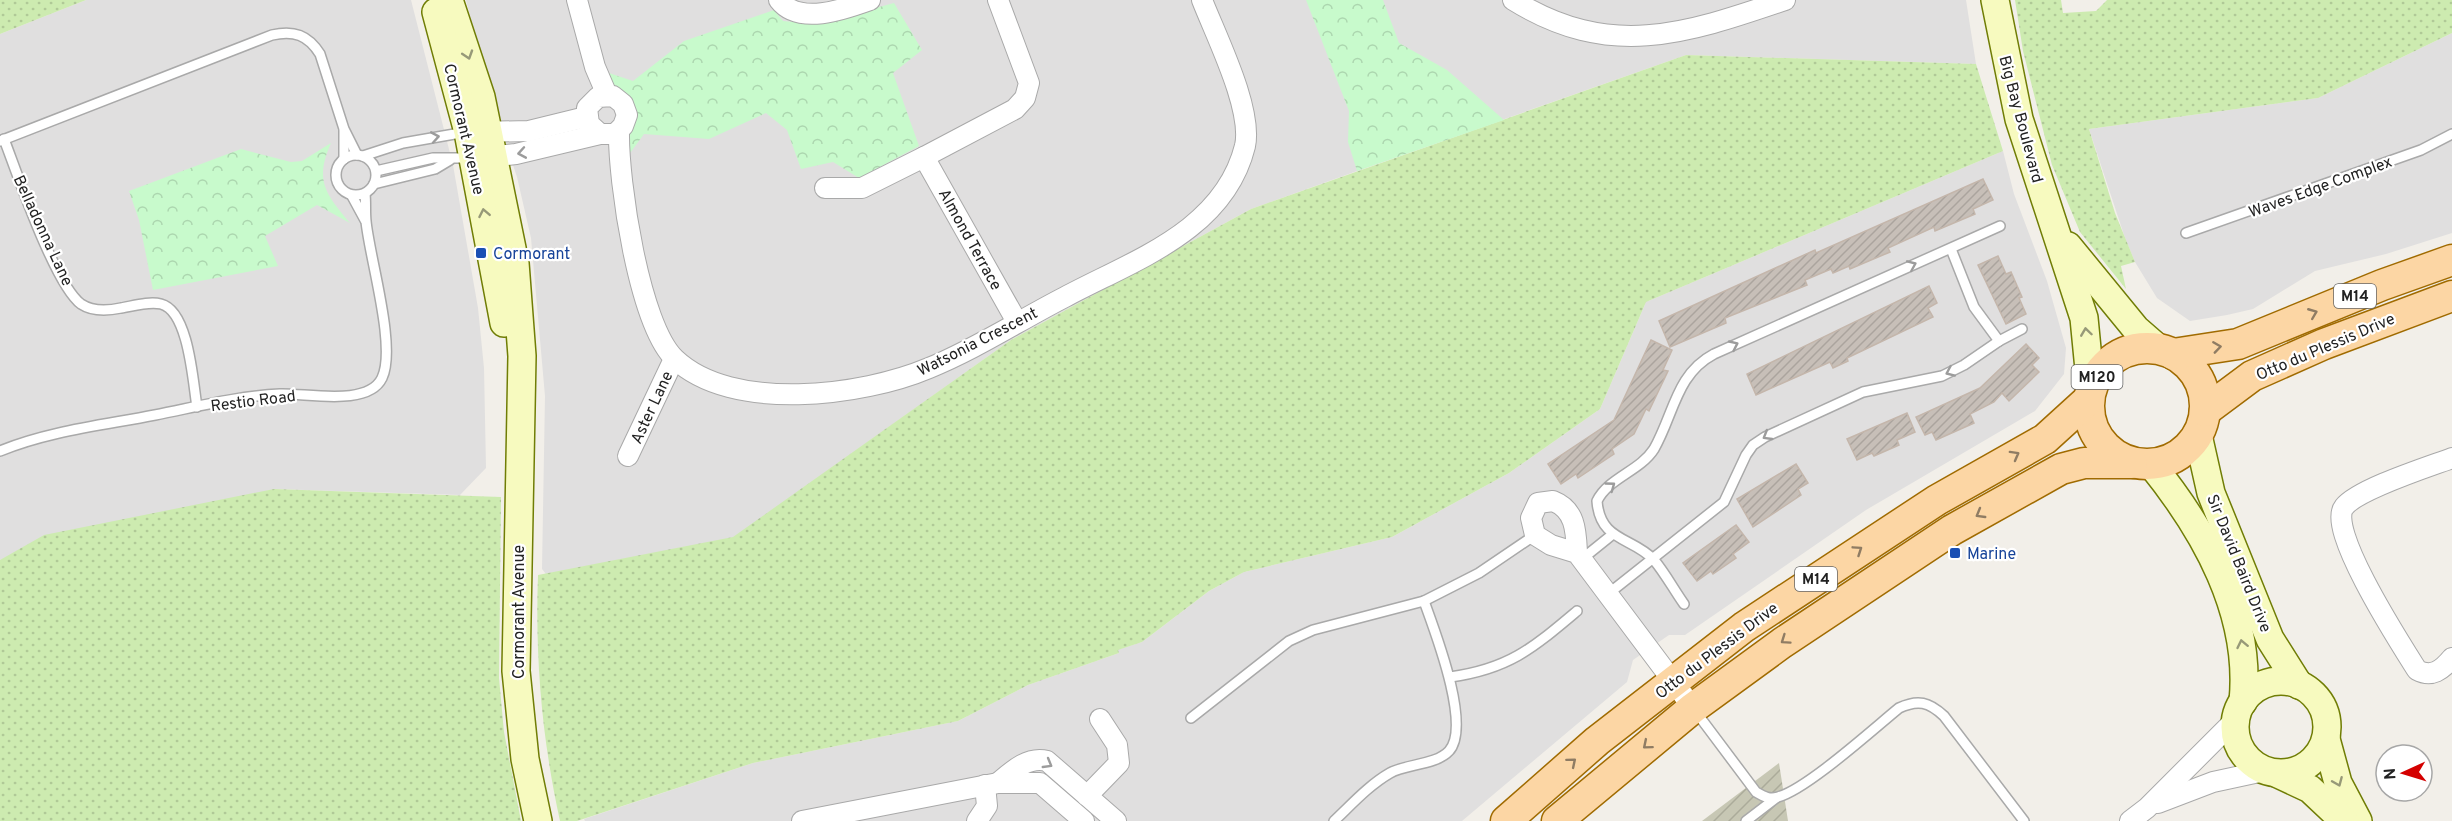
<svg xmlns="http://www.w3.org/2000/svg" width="2452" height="821" font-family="Overpass,sans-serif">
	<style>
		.residential { fill: #e0dfdf }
		.construction { fill: url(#construction-furrows) }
		.grass { fill: url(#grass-dots) }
		.park { fill: url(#park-crowns) }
		.building { fill: url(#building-hatch); stroke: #c4b6ab; stroke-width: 1.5 }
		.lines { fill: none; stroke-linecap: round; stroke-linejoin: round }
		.lane-casing { stroke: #a9a9a9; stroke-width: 12 }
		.street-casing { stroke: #a9a9a9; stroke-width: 22 }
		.secondary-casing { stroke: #707d05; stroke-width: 30 }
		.primary-casing { stroke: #a06b00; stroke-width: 33 }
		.lane { stroke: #fff; stroke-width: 9 }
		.street { stroke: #fff; stroke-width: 20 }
		.secondary { stroke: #f7fabf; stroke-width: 27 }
		.primary { stroke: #fcd6a4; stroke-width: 30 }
		.oneway { stroke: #979978 }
		.oneway2 { stroke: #9c9c9c }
		.oneway3 { stroke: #8f7c63 }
		.transit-dot { fill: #1a4fb4; stroke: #fff; stroke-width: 2 }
		.labels { text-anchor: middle; stroke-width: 4.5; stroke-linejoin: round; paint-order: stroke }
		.shield { fill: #fff; stroke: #646464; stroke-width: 1.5 }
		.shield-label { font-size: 15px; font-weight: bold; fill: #222 }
		.street-label { font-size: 16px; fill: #222; stroke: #fff }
		.transit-label { font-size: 16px; fill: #164399; stroke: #fff; text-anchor: start }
	</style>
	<defs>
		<pattern id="construction-furrows" width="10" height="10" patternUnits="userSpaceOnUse" patternTransform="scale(1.5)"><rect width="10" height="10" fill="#c7c7b4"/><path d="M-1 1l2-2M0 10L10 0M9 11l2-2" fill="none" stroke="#abab9a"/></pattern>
		<pattern id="grass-dots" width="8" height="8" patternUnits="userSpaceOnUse" patternTransform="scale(1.5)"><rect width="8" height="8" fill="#cdebb0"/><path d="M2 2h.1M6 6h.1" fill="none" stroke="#b0c997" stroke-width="1.8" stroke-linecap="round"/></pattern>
		<pattern id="park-crowns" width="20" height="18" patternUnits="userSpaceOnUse" patternTransform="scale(1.5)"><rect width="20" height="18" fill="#c8facc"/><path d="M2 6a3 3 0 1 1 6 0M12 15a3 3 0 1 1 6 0" fill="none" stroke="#acd6af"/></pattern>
		<pattern id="building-hatch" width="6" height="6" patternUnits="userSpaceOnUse" patternTransform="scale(1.5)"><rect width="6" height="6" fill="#c7bfb8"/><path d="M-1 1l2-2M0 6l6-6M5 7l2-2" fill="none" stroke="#aba49e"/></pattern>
	</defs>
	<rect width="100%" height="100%" fill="#f2efe9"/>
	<g class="residential">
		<polygon points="86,0 411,0 453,165 478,308 484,368 486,468 460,495 274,489 0,560 0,34"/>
		<polygon points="466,0 1966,0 1976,64 1686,55 1357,171 1251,209 1011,340 733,538 546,574 542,569 545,396 531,238 517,177 491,99"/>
		<polygon points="2452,33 2452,233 2386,254 2315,271 2253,309 2227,315 2190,321 2157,298 2135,262 2125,238 2089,129 2318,98"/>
		<polygon points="2003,151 2014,194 2047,281 2066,348 2064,374 2035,411 1866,510 1685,635 1669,635 1633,660 1627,682 1462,821 585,821 584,819 753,763 958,721 1028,685 1119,653 1117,650 1142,642 1209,591 1244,572 1392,537 1509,473 1600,409 1646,302"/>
	</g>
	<polygon class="construction" points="1779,763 1788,821 1702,821"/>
	<g class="grass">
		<polygon points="0,0 86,0 0,34"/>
		<polygon points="2015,0 2061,0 2063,13 2096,11 2107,0 2452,0 2452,33 2318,98 2089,129 2115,213 2135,262 2121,266 2126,289 2080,232 2052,165 2023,51"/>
		<path d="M 1686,55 L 1976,64 L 2003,151 L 1646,302 L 1600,409 L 1509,473 L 1392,537 L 1244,572 L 1209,591 L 1142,642 L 1118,650 L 1119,653 L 1028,685 L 958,721 L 753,763 L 577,821 L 560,821 C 542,739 535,659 538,575 L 733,537 L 1011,340 L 1251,209 Z"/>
		<polygon points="274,489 501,497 499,678 504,732 521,821 0,821 0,560 44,535"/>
	</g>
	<g class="park">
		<polygon points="1306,0 1383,0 1399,43 1447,70 1504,120 1357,171 1348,142 1349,111"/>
		<polygon points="894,3 922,50 893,73 919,146 859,178 833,162 801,169 787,130 766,113 709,139 644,134 622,164 629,106 597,69 633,81 684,41 774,10 783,21 816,24"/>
		<path d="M 331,143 C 314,181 326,194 350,223 L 317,205 L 265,236 L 278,266 L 153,290 L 139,220 L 129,191 L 241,149 L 291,162 L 302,161 Z"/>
	</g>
	<g class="building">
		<polygon points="1983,179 1993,200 1973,209 1975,214 1935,231 1934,227 1888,248 1890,252 1850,269 1849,266 1833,273 1831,269 1805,280 1807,285 1725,318 1726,323 1670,347 1659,321 1815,250 1816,253"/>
		<polygon points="1998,256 2006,274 2011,272 2022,297 2019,298 2026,314 2006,324 1978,265"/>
		<polygon points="1929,286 1937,303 1928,308 1933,317 1847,358 1848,361 1833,368 1830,362 1756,395 1747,374"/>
		<polygon points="1651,340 1672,350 1663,370 1668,371 1649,411 1646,409 1634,434 1612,449 1614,454 1578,478 1576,474 1561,484 1548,464 1614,420"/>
		<polygon points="2026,344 2039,358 2032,365 2039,372 2009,401 2002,393 1994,402 1970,414 1974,423 1936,440 1932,432 1925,435 1916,417 1980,388"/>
		<polygon points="1907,413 1915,432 1897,440 1899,445 1874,456 1872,453 1857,460 1847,439"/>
		<polygon points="1796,464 1808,483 1798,489 1801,495 1753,527 1737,499"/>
		<polygon points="1736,525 1749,542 1733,554 1736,558 1713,574 1711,571 1697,581 1683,563"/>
	</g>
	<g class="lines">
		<defs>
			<g id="lane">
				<polyline points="344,131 344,159"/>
				<path d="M 4,139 C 17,173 55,285 81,304 C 93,312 107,311 121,308 C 133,306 149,301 161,304 C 189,311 193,383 197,407"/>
				<path d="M 0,141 L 272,35 C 294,30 308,35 320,54 L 344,129 L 357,155"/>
				<circle cx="356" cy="175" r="20"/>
				<polyline points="363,156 403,143 466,132"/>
				<polyline points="376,171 433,158 471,158"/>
				<polyline points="374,184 435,169 450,160"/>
				<polyline points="352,196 365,220"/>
				<polyline points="2186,233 2421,150 2452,134"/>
				<polyline points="1951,249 1974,307 1999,341"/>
				<path d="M 0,451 C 48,431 104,425 155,415 C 196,407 238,396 280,394 C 307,393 368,407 382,378 C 397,347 369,256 366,221 C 365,212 366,203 365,194"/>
				<polyline points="1582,559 1613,534"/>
				<polyline points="1608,594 1724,502 1746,455 1753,445 1765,437 1863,392 1942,376 1964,365 1999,341 2022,329"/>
				<path d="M 1684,604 C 1674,590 1665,573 1654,560 C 1633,537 1600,542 1597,501 C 1608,478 1640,471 1654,449 C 1674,414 1676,374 1714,354 L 2000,226"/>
				<path d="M 1450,677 C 1509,669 1533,648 1577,611"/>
				<path d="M 1696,712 L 1756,792 C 1763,796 1769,800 1778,797 C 1807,789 1872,730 1899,708 C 1918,699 1929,702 1944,716 L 2024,821"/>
				<polyline points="1191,718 1289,641 1313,630 1424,601 1479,573 1535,535"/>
				<path d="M 1334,821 C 1351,805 1369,785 1390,773 C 1406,764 1436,765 1449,751 C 1472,726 1434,629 1424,601"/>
				<polyline points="1746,821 1776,798"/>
			</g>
			<g id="street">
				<polyline points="577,0 595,67 607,95"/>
				<path d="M 779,0 C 799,26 845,9 870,0"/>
				<polyline points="998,0 1029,83 1025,98 1015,109 924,157 1017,322"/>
				<path d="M 1513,0 C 1610,60 1685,34 1785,0"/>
				<path d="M 619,131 C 618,180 639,325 675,359 C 732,413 863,396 929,368 C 976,349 1020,320 1065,297 C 1134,260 1224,231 1245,146 C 1253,109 1216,36 1202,0"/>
				<polyline points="477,132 529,131 586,117"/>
				<polyline points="480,158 516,154 600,134 615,134 623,126 627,115 623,104 613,96 598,97 587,108 589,124 600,134"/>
				<polyline points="825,188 862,188 924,157"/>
				<polyline points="628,456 674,359"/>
				<path d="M 2452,458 C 2428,467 2358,489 2344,507 C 2326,529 2402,646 2417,670 C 2432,678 2442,670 2452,658"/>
				<path d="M 1577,553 L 1551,545 L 1535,535 L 1531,518 L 1538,503 L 1553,501 C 1576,510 1576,532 1577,553 L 1693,708"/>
				<path d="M 998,783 C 1012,771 1028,756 1047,761 L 1116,821"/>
				<polyline points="1087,796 1119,763 1117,745 1100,719"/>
				<polyline points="2158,803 2213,782 2264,771"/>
				<polyline points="802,821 998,783 1040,783 1084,821"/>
				<polyline points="977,821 987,806 985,785"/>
				<polyline points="2130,821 2147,808 2235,720"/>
			</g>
			<g id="secondary">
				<polyline points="449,0 481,97 515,263 522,356 516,671 525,759 538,821"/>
				<polyline points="1995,0 2019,119 2084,318 2091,390"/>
				<polyline points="436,12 468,132 504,323"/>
				<polyline points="2068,246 2136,329 2159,349"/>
				<polyline points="2198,435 2211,493 2270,639 2299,685"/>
				<path d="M 2151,464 C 2205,531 2252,613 2243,702"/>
				<circle cx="2281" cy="727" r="46"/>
				<polyline points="2326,739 2338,783 2358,821"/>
				<polyline points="2278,774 2310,789 2344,821"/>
			</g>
			<g id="primary">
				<circle cx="2147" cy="406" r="58"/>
				<polyline points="2173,354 2238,344 2382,285 2452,260"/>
				<polyline points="2205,411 2252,376 2324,344 2452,296"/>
				<polyline points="1506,821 1597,741 1744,627 1937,500 2045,439 2089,399"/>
				<polyline points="1557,821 1693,708 1782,643 1952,530 2061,469 2084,463 2132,463"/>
			</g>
		</defs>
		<use href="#lane" class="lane-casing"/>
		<use href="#street" class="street-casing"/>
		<use href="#secondary" class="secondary-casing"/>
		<use href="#primary" class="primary-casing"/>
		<use href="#lane" class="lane"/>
		<use href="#street" class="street"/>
		<use href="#secondary" class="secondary"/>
		<use href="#primary" class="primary"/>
	</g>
	<defs><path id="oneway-chevron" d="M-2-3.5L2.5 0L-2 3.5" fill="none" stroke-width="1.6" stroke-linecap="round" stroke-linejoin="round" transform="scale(1.5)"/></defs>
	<g class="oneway">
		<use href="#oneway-chevron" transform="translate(468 55) rotate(72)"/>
		<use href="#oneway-chevron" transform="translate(484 213) rotate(-101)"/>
		<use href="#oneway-chevron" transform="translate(2086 332) rotate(-98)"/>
		<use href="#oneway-chevron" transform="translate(2242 644) rotate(-102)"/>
		<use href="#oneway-chevron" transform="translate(2338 782) rotate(67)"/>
	</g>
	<g class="oneway2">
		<use href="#oneway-chevron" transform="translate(435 137) rotate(-10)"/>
		<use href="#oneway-chevron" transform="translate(522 153) rotate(170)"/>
		<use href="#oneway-chevron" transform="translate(1912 265) rotate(-23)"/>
		<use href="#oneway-chevron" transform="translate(1734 345) rotate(-25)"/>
		<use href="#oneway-chevron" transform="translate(1950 372) rotate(156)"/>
		<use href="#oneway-chevron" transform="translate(1767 436) rotate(149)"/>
		<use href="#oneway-chevron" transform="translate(1611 486) rotate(-36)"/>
		<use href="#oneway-chevron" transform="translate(1048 764) rotate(30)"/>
	</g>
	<g class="oneway3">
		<use href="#oneway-chevron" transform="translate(2313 313) rotate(-22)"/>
		<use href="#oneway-chevron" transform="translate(2217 347) rotate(-8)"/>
		<use href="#oneway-chevron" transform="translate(2015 455) rotate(-29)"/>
		<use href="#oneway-chevron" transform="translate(1980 514) rotate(150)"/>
		<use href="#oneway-chevron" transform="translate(1858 550) rotate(-34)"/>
		<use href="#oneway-chevron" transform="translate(1785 640) rotate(145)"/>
		<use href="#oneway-chevron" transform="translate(1647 745) rotate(140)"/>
		<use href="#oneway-chevron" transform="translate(1572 762) rotate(-40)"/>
	</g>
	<g class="transit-dot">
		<rect x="475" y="247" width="12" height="12" rx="3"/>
		<rect x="1949" y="547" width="12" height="12" rx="3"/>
	</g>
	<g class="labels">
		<g class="shield">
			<rect x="2334" y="284" width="42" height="24" rx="4.5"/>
			<rect x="2071.5" y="365" width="51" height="24" rx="4.5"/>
			<rect x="1795" y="567" width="42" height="24" rx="4.5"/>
		</g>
		<g class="shield-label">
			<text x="2355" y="301">M14</text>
			<text x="2097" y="382">M120</text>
			<text x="1816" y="584">M14</text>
		</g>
		<g class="street-label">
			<text transform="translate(2022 119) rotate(75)" y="6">Big Bay Boulevard</text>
			<text transform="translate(465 129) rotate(77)" y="6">Cormorant Avenue</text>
			<text transform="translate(2320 186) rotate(-20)" y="6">Waves Edge Complex</text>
			<text transform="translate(44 230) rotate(65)" y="6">Belladonna Lane</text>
			<text transform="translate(971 239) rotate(61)" y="6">Almond Terrace</text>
			<text transform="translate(977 341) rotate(-27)" y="6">Watsonia Crescent</text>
			<text transform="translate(2325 346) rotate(-23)" y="6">Otto du Plessis Drive</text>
			<text transform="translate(253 400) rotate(-7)" y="6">Restio Road</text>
			<text transform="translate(651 407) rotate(-65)" y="6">Aster Lane</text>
			<text transform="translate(2240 563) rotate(68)" y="6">Sir David Baird Drive</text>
			<text transform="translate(518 612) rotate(-90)" y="6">Cormorant Avenue</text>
			<text transform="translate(1716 650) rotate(-37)" y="6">Otto du Plessis Drive</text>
		</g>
		<g class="transit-label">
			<text x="493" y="259">Cormorant</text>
			<text x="1967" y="559">Marine</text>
		</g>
	</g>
	<g transform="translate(2404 773) rotate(266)"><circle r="28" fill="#ffffff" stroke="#a7a7a7" stroke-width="1.5"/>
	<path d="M0-4.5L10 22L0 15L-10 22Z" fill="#d40000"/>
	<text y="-9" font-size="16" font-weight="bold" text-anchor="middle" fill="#222222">N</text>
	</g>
</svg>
